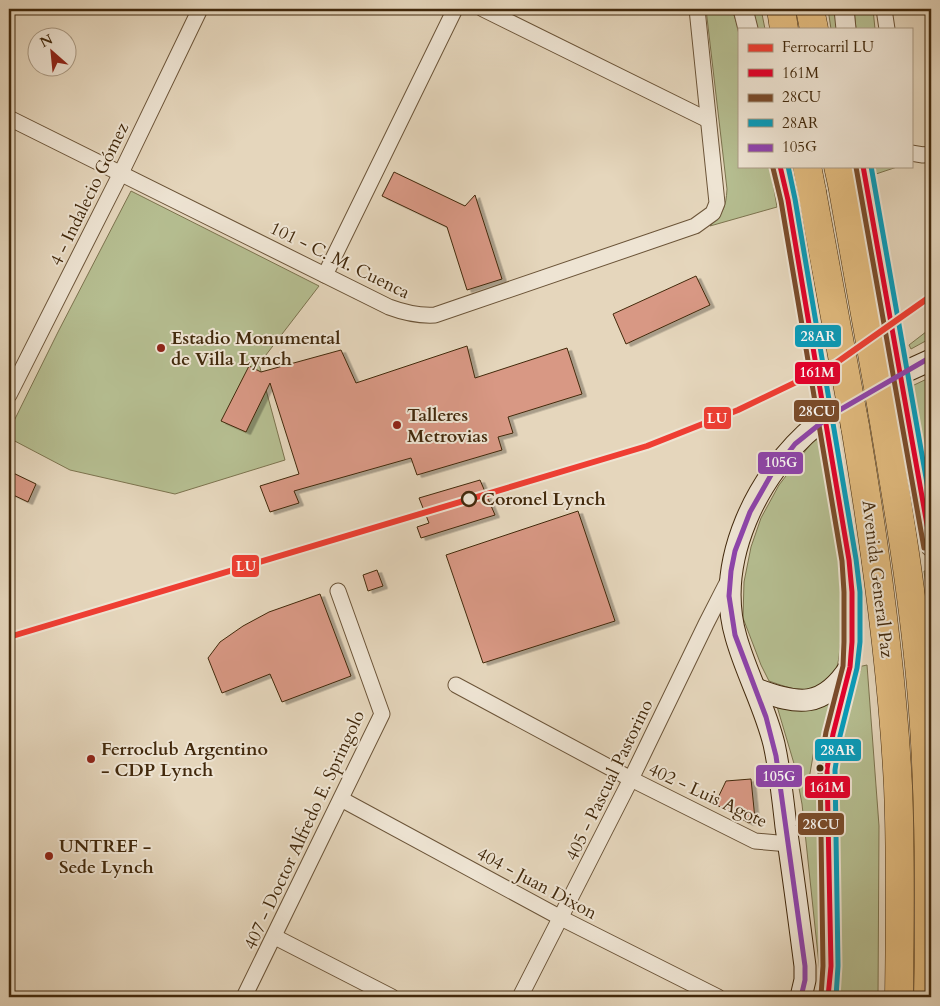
<svg xmlns="http://www.w3.org/2000/svg" width="940" height="1006" font-family="Cardo,serif">
	<style>
		.green { fill: #b5bd90; stroke: #7c734e }
		.building { fill: #d89884; stroke: #42290c; filter: url(#shadow) }
		.lines { fill: none; stroke-linecap: round; stroke-linejoin: round }
		.secondary-tunnel { stroke: #c4b399; stroke-width: 21; stroke-dasharray: 21 11; stroke-linecap: butt }
		.minor-casing { stroke: #6b5438; stroke-width: 17 }
		.tertiary-casing { stroke: #6b5438; stroke-width: 21 }
		.secondary-casing { stroke: #42290c; stroke-width: 23 }
		.motorway-casing { stroke: #42290c; stroke-width: 29 }
		.minor { stroke: #eee4d3; stroke-width: 15 }
		.tertiary { stroke: #eee4d3; stroke-width: 19 }
		.secondary { stroke: #eee4d3; stroke-width: 21 }
		.motorway { stroke: #e2bb7e; stroke-width: 28 }
		.tertiary-bridge-casing { stroke: #6b5438; stroke-width: 21; stroke-linecap: butt }
		.motorway-bridge-casing { stroke: #42290c; stroke-width: 29; stroke-linecap: butt }
		.tertiary-bridge { stroke: #eee4d3; stroke-width: 19 }
		.motorway-bridge { stroke: #e2bb7e; stroke-width: 28 }
		.bus-1-casing { stroke: #eee4d3; stroke-width: 9 }
		.bus-2-casing { stroke: #eee4d3; stroke-width: 9 }
		.bus-3-casing { stroke: #eee4d3; stroke-width: 9 }
		.bus-4-casing { stroke: #eee4d3; stroke-width: 9 }
		.bus-1 { stroke: #e4002b; stroke-width: 5 }
		.bus-2 { stroke: #7a4b2a; stroke-width: 5 }
		.bus-3 { stroke: #079cbb; stroke-width: 5 }
		.bus-4 { stroke: #8e44ad; stroke-width: 5 }
		.rail-1-casing { stroke: #eee4d3; stroke-width: 10 }
		.rail-1 { stroke: #ef3e33; stroke-width: 6 }
		.poi-dot { fill: #8f2418; stroke: #eee4d3; stroke-width: 2 }
		.stop-dot { fill: #eee4d3; stroke: #42290c; stroke-width: 2.5 }
		.bus-dot { fill: #42290c; stroke: #eee4d3; stroke-width: 2 }
		.labels { text-anchor: middle; stroke-width: 4; stroke-linejoin: round; paint-order: stroke }
		.street-label { font-size: 18px; fill: #42290c; stroke: #eee4d3 }
		.poi-label { font-size: 18px; font-weight: bold; fill: #42290c; stroke: #eee4d3; text-anchor: start }
		.stop-label { font-size: 18px; font-weight: bold; fill: #42290c; stroke: #eee4d3; text-anchor: start }
		.line-badge { stroke: #eee4d3; stroke-width: 2 }
		.badge-label { font-size: 14px; text-anchor: middle; font-weight: bold; fill: #fff }
	</style>
	<defs>
		<filter id="shadow"><feDropShadow dx="4.5" dy="2.5" stdDeviation="0" flood-color="#0004"/></filter>
	</defs>
	<rect width="100%" height="100%" fill="#e5d6bc"/>
	<filter id="stains"><feTurbulence type="fractalNoise" baseFrequency=".004" numOctaves="4"/><feColorMatrix values="0 0 0 0 .2 0 0 0 0 .09 0 0 0 0 .02 0 0 0 .5 -.17"/></filter>
	<radialGradient id="worn" r=".72"><stop offset=".6" stop-color="#630" stop-opacity="0"/><stop offset="1" stop-color="#630" stop-opacity=".3"/></radialGradient>
	<g class="green">
		<path d="M 706,9 L 732,9 L 739,30 L 739,166 L 770,166 L 777,207 L 710,226 C 723,212 726,208 727,189 Z"/>
		<polygon points="751,9 761,9 765,29 756,29"/>
		<polygon points="828,9 836,9 837,29 831,29"/>
		<polygon points="854,9 873,9 875,29 856,29"/>
		<polygon points="875,166 900,166 876,174"/>
		<polygon points="131,191 319,286 259,364 285,460 175,494 70,470 9,438 9,431 58,332"/>
		<polygon points="931,328 931,338 911,349 909,345"/>
		<polygon points="931,377 931,376 931,483 926,462 912,386"/>
		<path d="M 816,437 C 827,465 832,497 836,526 C 842,568 847,605 840,647 C 839,658 838,671 830,679 C 809,696 792,689 769,681 L 761,665 L 743,618 L 744,582 L 751,547 L 761,518 L 779,485 Z"/>
		<polygon points="924,571 927,571 931,603 931,623"/>
		<polygon points="867,665 879,826 878,997 838,997 836,774 838,750 842,723 854,694 858,667"/>
		<polygon points="831,701 823,738 816,739 809,779 818,782 824,974 821,997 818,997 820,974 802,804 795,767 776,703"/>
	</g>
	<g class="building">
		<polygon points="394,172 465,206 475,195 502,279 467,290 447,227 382,196"/>
		<polygon points="696,276 710,305 626,344 613,314"/>
		<polygon points="467,346 475,378 567,348 582,394 508,417 513,433 498,437 502,450 417,475 411,458 294,491 299,503 270,512 260,486 299,474 270,383 246,432 221,421 249,366 261,372 341,350 356,383"/>
		<polygon points="9,471 36,484 28,502 9,493"/>
		<polygon points="480,480 495,515 421,538 417,527 429,523 419,498"/>
		<polygon points="578,511 615,621 483,663 446,555"/>
		<polygon points="377,570 383,586 368,591 363,575"/>
		<polygon points="320,594 351,676 282,702 270,674 222,693 208,658 220,642 243,626 269,612"/>
		<polygon points="751,779 755,819 749,823 715,804 726,781"/>
	</g>
	<g class="lines">
		<polyline class="secondary-tunnel" points="816,425 845,406 909,370"/>
		<defs>
			<g id="minor">
				<polyline points="483,9 708,120"/>
				<polyline points="884,9 887,29"/>
				<path d="M 9,118 L 389,307 C 405,313 418,316 435,315 L 695,226 L 713,213 L 717,203 L 697,9"/>
				<polyline points="911,153 923,155 931,154"/>
				<polyline points="325,275 455,9"/>
				<polyline points="9,395 121,173 200,9"/>
				<polyline points="456,685 631,779 755,841 789,844"/>
				<polyline points="341,799 561,918 718,997"/>
				<polyline points="275,937 392,997"/>
				<polyline points="244,997 382,714 338,591"/>
				<polyline points="520,997 631,779 706,624 729,579"/>
			</g>
			<g id="tertiary">
				<polyline points="743,9 748,29"/>
				<polyline points="844,9 846,29"/>
				<polyline points="780,166 788,200"/>
				<polyline points="904,396 931,547"/>
				<polyline points="826,423 849,560 852,620 852,642 850,667 833,734 827,769 831,966 828,997"/>
			</g>
			<g id="secondary">
				<polyline points="909,370 931,360"/>
				<polyline points="925,507 931,514"/>
				<path d="M 756,689 C 798,705 823,709 850,667"/>
				<path d="M 801,997 L 805,980 L 805,966 C 799,920 793,873 786,827 C 783,800 780,771 774,744 C 765,707 746,673 736,637 C 714,561 758,473 816,425"/>
			</g>
			<g id="motorway">
				<polyline points="781,9 784,29"/>
				<polyline points="810,9 814,29"/>
				<polyline points="807,166 812,192"/>
				<polyline points="838,166 842,184"/>
				<path d="M 882,410 C 898,506 914,601 922,698 C 930,798 930,898 928,997"/>
				<path d="M 855,426 C 875,545 892,665 898,786 C 901,856 900,927 899,997"/>
			</g>
		</defs>
		<use href="#minor" class="minor-casing"/>
		<use href="#tertiary" class="tertiary-casing"/>
		<use href="#secondary" class="secondary-casing"/>
		<use href="#motorway" class="motorway-casing"/>
		<use href="#minor" class="minor"/>
		<use href="#tertiary" class="tertiary"/>
		<use href="#secondary" class="secondary"/>
		<use href="#motorway" class="motorway"/>
		<defs>
			<g id="tertiary-bridge">
				<polyline points="864,176 904,396"/>
				<polyline points="788,200 826,423"/>
			</g>
			<g id="motorway-bridge">
				<polyline points="842,184 882,410"/>
				<polyline points="812,192 855,426"/>
			</g>
		</defs>
		<use href="#tertiary-bridge" class="tertiary-bridge-casing"/>
		<use href="#motorway-bridge" class="motorway-bridge-casing"/>
		<use href="#tertiary-bridge" class="tertiary-bridge"/>
		<use href="#motorway-bridge" class="motorway-bridge"/>
		<defs>
			<g id="bus-1">
				<polyline points="780,166 788,200 849,560 852,592 852,642 850,667 833,734 827,769 831,966 828,997"/>
				<polyline points="863,166 931,547"/>
			</g>
			<g id="bus-2">
				<polyline points="856,167 924,548"/>
				<polyline points="773,168 781,201 842,561 844,592 844,642 843,666 826,732 820,768 823,966 821,996"/>
			</g>
			<g id="bus-3">
				<polyline points="788,166 795,199 856,559 860,592 860,642 857,668 840,736 835,770 838,966 836,997"/>
				<polyline points="871,166 931,506"/>
			</g>
			<polyline id="bus-4" points="801,997 805,980 805,966 776,756 766,717 735,635 729,596 731,571 735,551 750,512 771,475 795,444 831,415 931,357"/>
		</defs>
		<use href="#bus-1" class="bus-1-casing"/>
		<use href="#bus-2" class="bus-2-casing"/>
		<use href="#bus-3" class="bus-3-casing"/>
		<use href="#bus-4" class="bus-4-casing"/>
		<use href="#bus-1" class="bus-1"/>
		<use href="#bus-2" class="bus-2"/>
		<use href="#bus-3" class="bus-3"/>
		<use href="#bus-4" class="bus-4"/>
		<defs>
			<polyline id="rail-1" points="9,637 647,446 738,410 836,363 931,296"/>
		</defs>
		<use href="#rail-1" class="rail-1-casing"/>
		<use href="#rail-1" class="rail-1"/>
	</g>
	<g class="poi-dot">
		<circle cx="161" cy="348" r="5"/>
		<circle cx="397" cy="425" r="5"/>
		<circle cx="91" cy="759" r="5"/>
		<circle cx="49" cy="856" r="5"/>
	</g>
	<circle class="stop-dot" cx="469" cy="499" r="7"/>
	<circle class="bus-dot" cx="820" cy="768" r="4.5"/>
	<g class="labels">
		<g class="street-label">
			<text transform="translate(89 194) rotate(-64)" y="6">4 - Indalecio Gómez</text>
			<text transform="translate(340 260) rotate(26)" y="6">101 - C. M. Cuenca</text>
			<text transform="translate(878 579) rotate(83)" y="6">Avenida General Paz</text>
			<text transform="translate(609 780) rotate(-64)" y="6">405 - Pascual Pastorino</text>
			<text transform="translate(708 795) rotate(25)" y="6">402 - Luis Agote</text>
			<text transform="translate(304 830) rotate(-65)" y="6">407 - Doctor Alfredo E. Springolo</text>
			<text transform="translate(537 883) rotate(28)" y="6">404 - Juan Dixon</text>
		</g>
		<g class="poi-label">
			<text x="171" y="344">Estadio Monumental<tspan x="171" dy="21">de Villa Lynch</tspan></text>
			<text x="407" y="421">Talleres<tspan x="407" dy="21">Metrovias</tspan></text>
			<text x="101" y="755">Ferroclub Argentino<tspan x="101" dy="21">- CDP Lynch</tspan></text>
			<text x="59" y="852">UNTREF -<tspan x="59" dy="21">Sede Lynch</tspan></text>
		</g>
		<g class="stop-label">
			<text x="481" y="505">Coronel Lynch</text>
		</g>
	</g>
	<g class="line-badge">
		<rect x="794" y="324" width="48" height="24" rx="5" fill="#079cbb"/>
		<rect x="794" y="361" width="47" height="24" rx="5" fill="#e4002b"/>
		<rect x="793" y="399" width="47" height="24" rx="5" fill="#7a4b2a"/>
		<rect x="703" y="406" width="29" height="24" rx="5" fill="#ef3e33"/>
		<rect x="757" y="451" width="47" height="24" rx="5" fill="#8e44ad"/>
		<rect x="231" y="554" width="29" height="24" rx="5" fill="#ef3e33"/>
		<rect x="814" y="738" width="48" height="24" rx="5" fill="#079cbb"/>
		<rect x="755" y="764" width="48" height="24" rx="5" fill="#8e44ad"/>
		<rect x="804" y="775" width="47" height="24" rx="5" fill="#e4002b"/>
		<rect x="797" y="812" width="48" height="24" rx="5" fill="#7a4b2a"/>
	</g>
	<g class="badge-label">
		<text x="818" y="341">28AR</text>
		<text x="817" y="377">161M</text>
		<text x="817" y="416">28CU</text>
		<text x="717" y="423">LU</text>
		<text x="781" y="467">105G</text>
		<text x="246" y="571">LU</text>
		<text x="838" y="755">28AR</text>
		<text x="779" y="781">105G</text>
		<text x="827" y="792">161M</text>
		<text x="821" y="829">28CU</text>
	</g>
	<rect width="940" height="1006" fill="none" stroke="#e5d6bc" stroke-width="30"/>
	<rect x="10" y="10" width="920" height="986" fill="none" stroke="#42290c" stroke-width="2.5"/>
	<rect x="15" y="15" width="910" height="976" fill="none" stroke="#42290c"/>
	<rect x="738" y="28" width="175" height="140" fill="#eee4d3" stroke="#a99983"/>
	<rect x="748" y="44" width="25" height="8" fill="#ef3e33" stroke="#a99983"/>
	<text x="782" y="52" font-size="15" fill="#42290c">Ferrocarril LU</text>
	<rect x="748" y="69" width="25" height="8" fill="#e4002b" stroke="#a99983"/>
	<text x="782" y="78" font-size="15" fill="#42290c">161M</text>
	<rect x="748" y="94" width="25" height="8" fill="#7a4b2a" stroke="#a99983"/>
	<text x="782" y="102" font-size="15" fill="#42290c">28CU</text>
	<rect x="748" y="119" width="25" height="8" fill="#079cbb" stroke="#a99983"/>
	<text x="782" y="128" font-size="15" fill="#42290c">28AR</text>
	<rect x="748" y="144" width="25" height="8" fill="#8e44ad" stroke="#a99983"/>
	<text x="782" y="152" font-size="15" fill="#42290c">105G</text>
	<g transform="translate(52 52) rotate(333)"><circle r="24" fill="#eee4d3" stroke="#a99983"/>
	<path d="M0-4L9 19L0 12L-9 19Z" fill="#8f2418"/>
	<text y="-8" font-size="14" font-weight="bold" text-anchor="middle" fill="#42290c">N</text>
	</g>
	<rect width="100%" height="100%" filter="url(#stains)"/>
	<rect width="100%" height="100%" fill="url(#worn)"/>
</svg>
